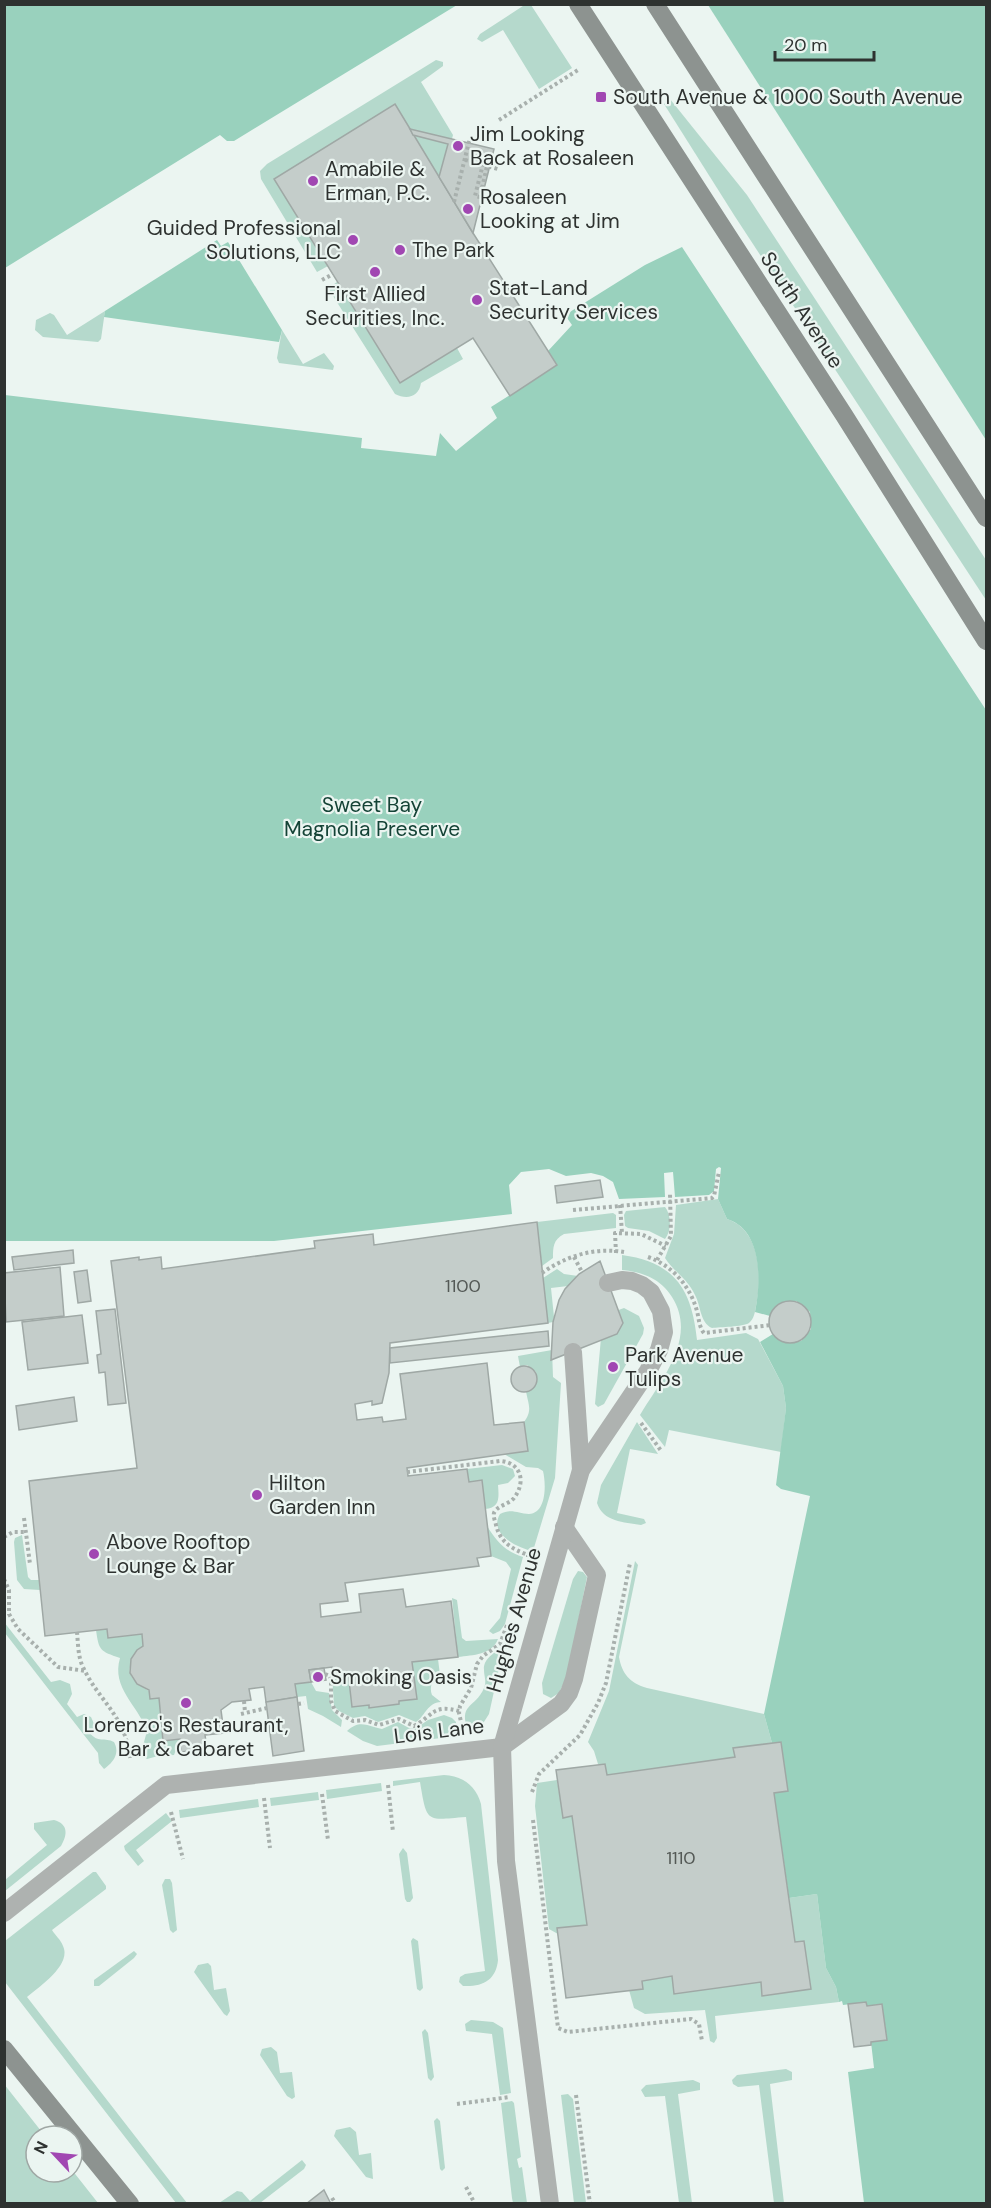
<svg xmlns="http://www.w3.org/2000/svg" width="991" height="2208" font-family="'DM Sans',sans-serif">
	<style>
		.green { fill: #b5d9cc }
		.forest { fill: #99d1bd }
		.building { fill: #c4cdca; stroke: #9fa8a5; stroke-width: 1.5 }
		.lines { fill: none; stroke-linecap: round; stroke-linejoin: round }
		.path { stroke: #a8b0ad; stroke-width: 4; stroke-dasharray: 3 3; stroke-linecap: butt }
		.lane { stroke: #aeb2b0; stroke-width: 18 }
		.secondary { stroke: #8d9390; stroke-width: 18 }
		.poi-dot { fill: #a147b2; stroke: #ebf5f1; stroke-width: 2 }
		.labels { text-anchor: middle; stroke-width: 4.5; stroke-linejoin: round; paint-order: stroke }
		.number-label { font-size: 18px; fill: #545956 }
		.poi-label { font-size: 21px; fill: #2e3230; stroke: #ebf5f1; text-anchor: start }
		.street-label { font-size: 21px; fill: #2e3230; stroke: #ebf5f1 }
		.park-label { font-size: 21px; fill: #144336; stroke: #ebf5f1 }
	</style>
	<rect width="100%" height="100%" fill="#ebf5f1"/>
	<g class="green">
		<polygon points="526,4 531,5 572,68 539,89 503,30 482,42 477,39 480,34"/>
		<polygon points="436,60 443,62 443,66 421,82 453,135 441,180 395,105 274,179 328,266 317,272 261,179 260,171 267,164"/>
		<polygon points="670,99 747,195 986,560 986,600 734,215 664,104"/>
		<path d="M 337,282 L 400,383 L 457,348 L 463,359 L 421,383 C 419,397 407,400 395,394 L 328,288 Z"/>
		<polygon points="105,311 101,339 98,342 43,337 35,330 36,320 50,313 54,315 67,335"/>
		<polygon points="282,330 303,364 324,353 334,366 333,370 279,363 277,358"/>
		<path d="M 718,1199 L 727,1219 C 761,1230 762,1277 756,1306 C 755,1312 754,1319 749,1323 C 743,1327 720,1327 712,1328 C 700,1323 701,1306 695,1295 C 688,1279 673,1271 665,1258 L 674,1234 L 676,1205 Z"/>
		<path d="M 665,1207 C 671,1214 672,1231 665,1239 L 649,1231 L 628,1228 L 625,1226 L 624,1215 L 626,1211 Z"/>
		<path d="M 613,1213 L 616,1215 L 616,1228 L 564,1234 C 553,1240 553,1247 553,1258 L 542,1266 L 537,1222 Z"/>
		<path d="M 622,1255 C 675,1262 692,1290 697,1340 L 746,1333 L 758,1339 L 783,1386 L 786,1408 L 781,1452 L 669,1430 L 665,1447 L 640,1415 C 661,1380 698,1338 672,1297 C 661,1279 643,1272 622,1270 Z"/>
		<polygon points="557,1269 564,1274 578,1276 568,1286 551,1288 554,1317 553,1322 548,1323 543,1278"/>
		<polygon points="624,1308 639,1316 644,1328 643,1334 604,1404 598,1407 595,1404 601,1338 616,1311"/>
		<path d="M 552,1350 L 553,1377 L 561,1383 L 555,1478 L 533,1551 C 518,1548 488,1534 500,1514 C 512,1508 518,1514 529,1514 C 547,1513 546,1483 543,1471 L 538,1468 L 526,1467 L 504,1454 L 528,1451 L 524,1422 C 533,1410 528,1404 526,1391 L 531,1390 L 537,1382 L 536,1372 L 527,1365 L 520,1367 L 518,1356 Z"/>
		<path d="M 637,1422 L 658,1454 L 630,1449 L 617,1513 L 644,1519 L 646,1523 L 641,1525 C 624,1522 603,1522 597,1503 L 601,1485 Z"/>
		<path d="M 502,1465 L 513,1469 L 515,1476 L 508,1483 L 498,1485 C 499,1498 500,1508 485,1509 L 481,1481 L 469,1482 L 467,1469 Z"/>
		<path d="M 487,1526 C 497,1542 505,1551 523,1557 L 505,1624 L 500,1631 L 493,1634 L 489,1631 L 500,1618 L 511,1569 L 506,1562 L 491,1556 Z"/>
		<polygon points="22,1535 28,1577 31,1580 39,1580 40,1590 24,1589 17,1580 14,1542 15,1538"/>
		<path d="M 635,1561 L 638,1565 L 619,1657 C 622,1674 630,1683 647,1688 L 764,1714 L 772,1743 L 734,1748 L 735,1757 L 607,1775 L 605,1764 L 598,1764 L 594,1751 L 588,1742 L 609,1691 Z"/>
		<polygon points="578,1571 583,1572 587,1577 567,1676 559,1693 551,1698 543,1694 542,1683 573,1579"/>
		<path d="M 452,1598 L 457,1600 L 462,1638 L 466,1641 L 498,1639 C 492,1655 473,1655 458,1657 Z"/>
		<path d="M 4,1622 L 51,1682 L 60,1680 L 70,1684 L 72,1694 L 67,1704 L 77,1717 L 84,1714 L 91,1717 L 95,1726 L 90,1733 C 97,1743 105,1737 114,1742 C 120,1753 114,1762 104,1769 L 99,1763 L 98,1753 L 5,1633 Z"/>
		<path d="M 107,1629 L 108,1638 L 142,1634 L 143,1646 C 116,1677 135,1680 159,1698 L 163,1741 L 180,1739 L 174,1755 L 158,1756 L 147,1759 L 141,1753 L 147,1731 C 138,1705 111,1688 120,1658 C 100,1651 99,1651 96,1630 Z"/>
		<path d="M 504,1646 L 489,1714 L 482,1725 L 469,1733 C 457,1703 475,1709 484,1688 C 487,1681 484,1677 484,1670 C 483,1658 496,1652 504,1646 Z"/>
		<path d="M 438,1659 L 440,1675 C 432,1679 429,1687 432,1695 L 441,1702 C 427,1703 426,1715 416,1722 L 399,1715 L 378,1722 L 365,1716 L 353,1718 L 339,1711 L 334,1706 L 332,1674 L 348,1672 L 352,1707 L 369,1705 L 370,1708 L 399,1704 L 399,1701 L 417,1699 L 412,1662 Z"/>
		<polygon points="311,1682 316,1691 329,1693 332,1710 342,1720 341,1727 323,1716 308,1709 306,1696 297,1697 295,1684"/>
		<path d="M 444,1715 L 452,1718 L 456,1722 L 457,1736 L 377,1746 L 363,1741 L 347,1731 C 360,1719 367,1726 382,1729 L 398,1722 L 409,1728 L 415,1729 L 428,1720 Z"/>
		<path d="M 444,1775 C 463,1776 476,1786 481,1804 L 498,1960 C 496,1980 483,1987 463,1986 L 459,1982 L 460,1977 L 465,1974 L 485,1971 L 466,1817 C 426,1820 427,1824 420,1782 L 393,1786 L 393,1781 Z"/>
		<polygon points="557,1780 563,1817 572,1816 587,1925 558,1934 549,1929 535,1806 537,1783"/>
		<polygon points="381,1783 382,1791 327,1799 326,1790"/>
		<polygon points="318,1792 319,1800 271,1806 270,1798"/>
		<polygon points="258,1799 259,1807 180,1818 179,1810"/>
		<polygon points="166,1813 172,1821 136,1850 144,1861 138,1866 125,1850 124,1846"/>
		<path d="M 54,1820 C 68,1824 68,1834 61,1846 L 5,1891 L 5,1880 L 47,1845 L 34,1829 L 34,1823 Z"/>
		<polygon points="403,1848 407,1853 413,1898 410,1902 407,1902 405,1899 399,1854"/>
		<path d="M 93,1872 L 96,1872 L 106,1886 L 106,1889 L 52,1930 C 55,1935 61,1940 63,1946 C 72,1965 39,1987 27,1997 L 187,2203 L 176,2203 L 5,1982 L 5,1941 Z"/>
		<polygon points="165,1879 170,1879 172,1883 177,1930 173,1933 170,1930 162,1885"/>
		<polygon points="817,1894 826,1968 836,1987 839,2002 715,2016 717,2038 714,2043 710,2041 705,2010 645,2014 634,2008 629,1990 642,1981 672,1976 674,1993 761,1982 762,1995 811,1988 804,1941 795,1942 789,1898"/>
		<polygon points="413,1938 418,1941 423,1988 420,1991 417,1989 411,1941"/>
		<polygon points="134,1951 137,1954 134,1958 99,1986 94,1986 94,1980"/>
		<polygon points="208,1963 211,1966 214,1990 226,1988 230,2011 227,2016 224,2014 194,1972 198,1965"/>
		<polygon points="471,2020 493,2022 503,2028 511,2093 500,2095 492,2034 466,2031 465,2024"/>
		<polygon points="425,2029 428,2033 434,2077 431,2081 428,2078 422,2032"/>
		<polygon points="271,2047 277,2052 280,2073 292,2072 295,2097 292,2099 287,2096 260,2055 262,2049"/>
		<polygon points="786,2069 792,2072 792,2080 770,2084 784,2203 774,2203 759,2085 738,2087 733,2084 732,2080 737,2075"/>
		<polygon points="693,2080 700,2083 700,2090 678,2094 692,2203 679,2203 665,2096 645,2097 641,2090 646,2085"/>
		<polygon points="4,2084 45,2136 36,2136 36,2172 72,2170 98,2203 5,2203"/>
		<polygon points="568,2094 573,2099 586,2203 574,2203 561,2095"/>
		<polygon points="512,2101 514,2103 521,2157 517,2159 519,2168 522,2167 527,2203 513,2203 512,2198 501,2103"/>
		<polygon points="437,2118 440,2121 445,2168 442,2171 440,2169 434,2121"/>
		<polygon points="350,2127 356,2132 359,2155 371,2153 373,2179 366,2177 334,2136 336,2130"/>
		<polygon points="302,2160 306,2165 304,2169 260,2203 219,2203 237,2191 242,2192 250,2201"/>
	</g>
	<g class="forest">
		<polygon points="5,4 457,4 457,5 234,141 227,141 220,135 5,268"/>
		<polygon points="708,5 986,5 986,440"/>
		<polygon points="217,240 221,246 228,242 282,330 279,342 104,317 105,311"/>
		<path d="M 682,247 L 986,710 L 986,2203 L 864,2203 L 848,2072 L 874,2068 L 871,2042 L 887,2039 L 882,2004 L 867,2006 L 866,2002 L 843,2005 L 842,2001 L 839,2002 L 836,1987 L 826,1968 L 817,1894 L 789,1898 L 774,1793 L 788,1791 L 781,1742 L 772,1743 L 764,1714 L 810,1496 L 781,1489 L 776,1485 L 786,1408 L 783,1386 L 760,1342 L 773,1334 L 785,1343 L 801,1341 L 811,1329 L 810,1312 L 796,1301 L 780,1303 L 770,1316 L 755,1312 C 761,1283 763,1230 727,1219 L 718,1199 L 721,1168 L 719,1167 L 716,1169 L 714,1191 L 709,1195 L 675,1197 L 673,1172 L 664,1173 L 665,1197 L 619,1199 L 613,1182 L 603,1176 L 591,1173 L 566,1176 L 549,1169 L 521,1172 L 509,1185 L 512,1214 L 274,1241 L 5,1241 L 5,395 L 362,438 L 361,448 L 436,456 L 440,433 L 456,451 L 497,418 L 491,407 L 557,365 L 548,351 L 572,325 L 565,315 L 645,265 Z"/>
	</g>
	<g class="building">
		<polygon points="395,104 473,233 557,365 510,396 473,338 400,383 274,179"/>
		<polygon points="410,129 494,149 473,233 439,177 448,144 413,135"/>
		<polygon points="600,1180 603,1197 557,1203 555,1186"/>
		<polygon points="537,1222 548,1323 390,1343 389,1373 382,1403 372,1405 372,1401 355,1404 357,1420 382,1417 383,1422 406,1419 400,1374 487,1363 494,1425 524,1422 528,1451 407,1468 408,1476 467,1469 469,1482 482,1480 491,1556 477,1558 479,1566 345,1583 348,1601 320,1604 321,1617 361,1612 359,1594 403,1589 406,1607 451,1601 458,1657 412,1662 417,1699 399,1701 399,1704 369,1708 369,1705 352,1707 348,1672 332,1674 332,1667 309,1670 311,1682 295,1684 297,1697 266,1702 264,1687 249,1689 251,1700 232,1702 221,1710 224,1733 205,1735 207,1749 181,1752 180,1739 163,1741 159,1698 150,1699 149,1690 137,1684 130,1673 131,1659 137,1650 143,1646 142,1634 108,1638 107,1629 45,1636 29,1481 137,1468 111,1261 139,1257 139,1260 161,1257 162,1269 315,1248 314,1241 373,1234 374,1245"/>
		<polygon points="73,1250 74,1263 14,1270 12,1257"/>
		<polygon points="600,1261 623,1323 617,1334 551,1360 553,1322 559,1300 565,1289 579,1274"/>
		<polygon points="60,1267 64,1316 6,1322 4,1273"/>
		<polygon points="87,1270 91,1301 78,1303 74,1272"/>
		<circle cx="790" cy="1322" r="21"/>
		<polygon points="115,1309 126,1403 108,1405 105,1372 99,1373 97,1355 101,1354 96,1311"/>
		<polygon points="82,1315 88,1363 28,1370 22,1322"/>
		<polygon points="548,1331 549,1346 390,1363 390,1348"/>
		<circle cx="524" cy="1379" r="13"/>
		<polygon points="74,1397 77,1421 19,1430 16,1406"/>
		<polygon points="324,1668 326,1680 311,1682 309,1670"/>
		<polygon points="297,1697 304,1751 273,1756 266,1702"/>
		<polygon points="781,1742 788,1791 774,1793 795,1942 804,1941 811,1989 762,1996 761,1982 674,1994 672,1976 642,1981 643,1989 566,1998 557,1928 587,1925 572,1816 563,1818 556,1770 605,1764 607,1775 735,1757 733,1748"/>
		<polygon points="866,2002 867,2006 882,2004 887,2040 871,2042 871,2045 854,2047 848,2004"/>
		<polygon points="324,2190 331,2204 306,2204"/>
	</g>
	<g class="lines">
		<g class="path">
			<polyline points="499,120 578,70"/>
			<polyline points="465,160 483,164 475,196 480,197 487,166 498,169"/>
			<polyline points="454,202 470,138"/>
			<polyline points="322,280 333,274"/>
			<polyline points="620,1205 622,1233"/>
			<polyline points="573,1210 712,1198 714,1196 719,1172"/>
			<polyline points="616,1253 615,1233 641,1234 666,1246"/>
			<polyline points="574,1257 582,1272"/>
			<path d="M 648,1257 C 673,1266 690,1286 697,1311 C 699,1319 699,1327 704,1333 L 771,1325"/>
			<polyline points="657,1260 671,1236 670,1194"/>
			<path d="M 542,1273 C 566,1256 595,1247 624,1252"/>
			<polyline points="641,1423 662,1452"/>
			<path d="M 407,1472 L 500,1461 C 520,1462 527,1481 514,1498 C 509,1504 500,1505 495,1511 C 492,1515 495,1520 496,1525 C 500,1542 512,1549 528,1555 L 528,1557"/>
			<polyline points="24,1518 30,1564"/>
			<polyline points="4,1537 13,1532 26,1532"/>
			<polyline points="4,1579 9,1590 9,1614 18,1629 58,1667 86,1671"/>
			<path d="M 77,1632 C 78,1643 78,1655 82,1665 C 98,1701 125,1714 130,1758"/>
			<path d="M 325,1674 L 330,1676 L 331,1679 L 331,1701 L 335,1711 L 353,1721 L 365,1720 L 379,1725 L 399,1719 L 414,1726 C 434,1715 433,1704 459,1711"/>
			<polyline points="244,1701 245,1712"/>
			<polyline points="298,1704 304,1703"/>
			<polyline points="241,1714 267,1708"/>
			<polyline points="462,1726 459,1713 460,1706 471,1688 477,1664 483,1656 500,1644 507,1625"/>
			<polyline points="388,1785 393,1832"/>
			<polyline points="532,1792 539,1774 580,1735 598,1703 606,1683 630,1563"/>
			<polyline points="322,1794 328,1840"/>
			<polyline points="264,1798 270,1848"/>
			<polyline points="171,1812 183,1859"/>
			<polyline points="533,1820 558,2028 568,2032 691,2019 699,2024 702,2041"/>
			<polyline points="576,2095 590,2204"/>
			<polyline points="457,2104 510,2097"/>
			<polyline points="466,2187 475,2204"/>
			<polyline points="332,2198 336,2204"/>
		</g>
		<g class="lane">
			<polyline points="573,1352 581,1470"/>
			<polyline points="4,1913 166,1785 502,1747 561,1704 569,1693 574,1679 597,1575 564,1527"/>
			<polyline points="550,2204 506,1861 502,1747 581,1470 648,1371 659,1350 664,1332 661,1311 651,1292 642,1285 632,1281 622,1280 608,1283"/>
		</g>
		<g class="secondary">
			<polyline points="578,4 844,415 986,641"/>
			<polyline points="655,4 986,518"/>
			<polyline points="4,2049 130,2204"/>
		</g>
	</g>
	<g class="poi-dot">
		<rect x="595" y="91" width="12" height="12" rx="3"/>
		<circle cx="458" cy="146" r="6"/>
		<circle cx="313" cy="181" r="6"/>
		<circle cx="468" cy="209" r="6"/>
		<circle cx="353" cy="240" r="6"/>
		<circle cx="400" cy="250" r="6"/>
		<circle cx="375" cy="272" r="6"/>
		<circle cx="477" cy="300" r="6"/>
		<circle cx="613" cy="1367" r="6"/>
		<circle cx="257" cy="1495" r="6"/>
		<circle cx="94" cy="1554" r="6"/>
		<circle cx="318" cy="1677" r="6"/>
		<circle cx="186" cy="1703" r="6"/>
	</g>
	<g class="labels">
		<g class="number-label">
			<text x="463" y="1292">1100</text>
			<text x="681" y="1864">1110</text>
		</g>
		<g class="poi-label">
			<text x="613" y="104">South Avenue &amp; 1000 South Avenue</text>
			<text x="470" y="141">Jim Looking<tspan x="470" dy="24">Back at Rosaleen</tspan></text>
			<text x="325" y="176">Amabile &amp;<tspan x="325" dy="24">Erman, P.C.</tspan></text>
			<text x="480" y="204">Rosaleen<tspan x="480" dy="24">Looking at Jim</tspan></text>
			<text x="341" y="235" text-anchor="end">Guided Professional<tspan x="341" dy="24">Solutions, LLC</tspan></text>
			<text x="412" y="257">The Park</text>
			<text x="489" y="295">Stat-Land<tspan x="489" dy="24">Security Services</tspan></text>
			<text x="375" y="301" text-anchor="middle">First Allied<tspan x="375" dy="24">Securities, Inc.</tspan></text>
			<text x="625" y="1362">Park Avenue<tspan x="625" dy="24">Tulips</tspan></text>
			<text x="269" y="1490">Hilton<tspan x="269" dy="24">Garden Inn</tspan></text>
			<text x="106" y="1549">Above Rooftop<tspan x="106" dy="24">Lounge &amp; Bar</tspan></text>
			<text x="330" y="1684">Smoking Oasis</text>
			<text x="186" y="1732" text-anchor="middle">Lorenzo's Restaurant,<tspan x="186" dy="24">Bar &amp; Cabaret</tspan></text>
		</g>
		<g class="street-label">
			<text transform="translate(802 310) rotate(57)" y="7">South Avenue</text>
			<text transform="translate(514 1620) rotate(-74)" y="7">Hughes Avenue</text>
			<text transform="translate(439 1731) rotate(-7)" y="7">Lois Lane</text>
		</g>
		<g class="park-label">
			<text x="372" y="812">Sweet Bay<tspan x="372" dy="24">Magnolia Preserve</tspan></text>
		</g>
	</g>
	<rect width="991" height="2208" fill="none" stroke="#2e3230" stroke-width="12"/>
	<g transform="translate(54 2154) rotate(296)"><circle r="28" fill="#ebf5f1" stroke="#9fa7a4" stroke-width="1.5"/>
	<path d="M0-4.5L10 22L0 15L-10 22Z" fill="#a147b2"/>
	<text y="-9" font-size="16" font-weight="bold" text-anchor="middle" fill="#2e3230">N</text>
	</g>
	<path d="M775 51v9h99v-9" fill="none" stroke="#2e3230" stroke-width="3"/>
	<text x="784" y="51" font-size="18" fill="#2e3230" stroke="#ebf5f1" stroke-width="4.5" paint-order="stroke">20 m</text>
</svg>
